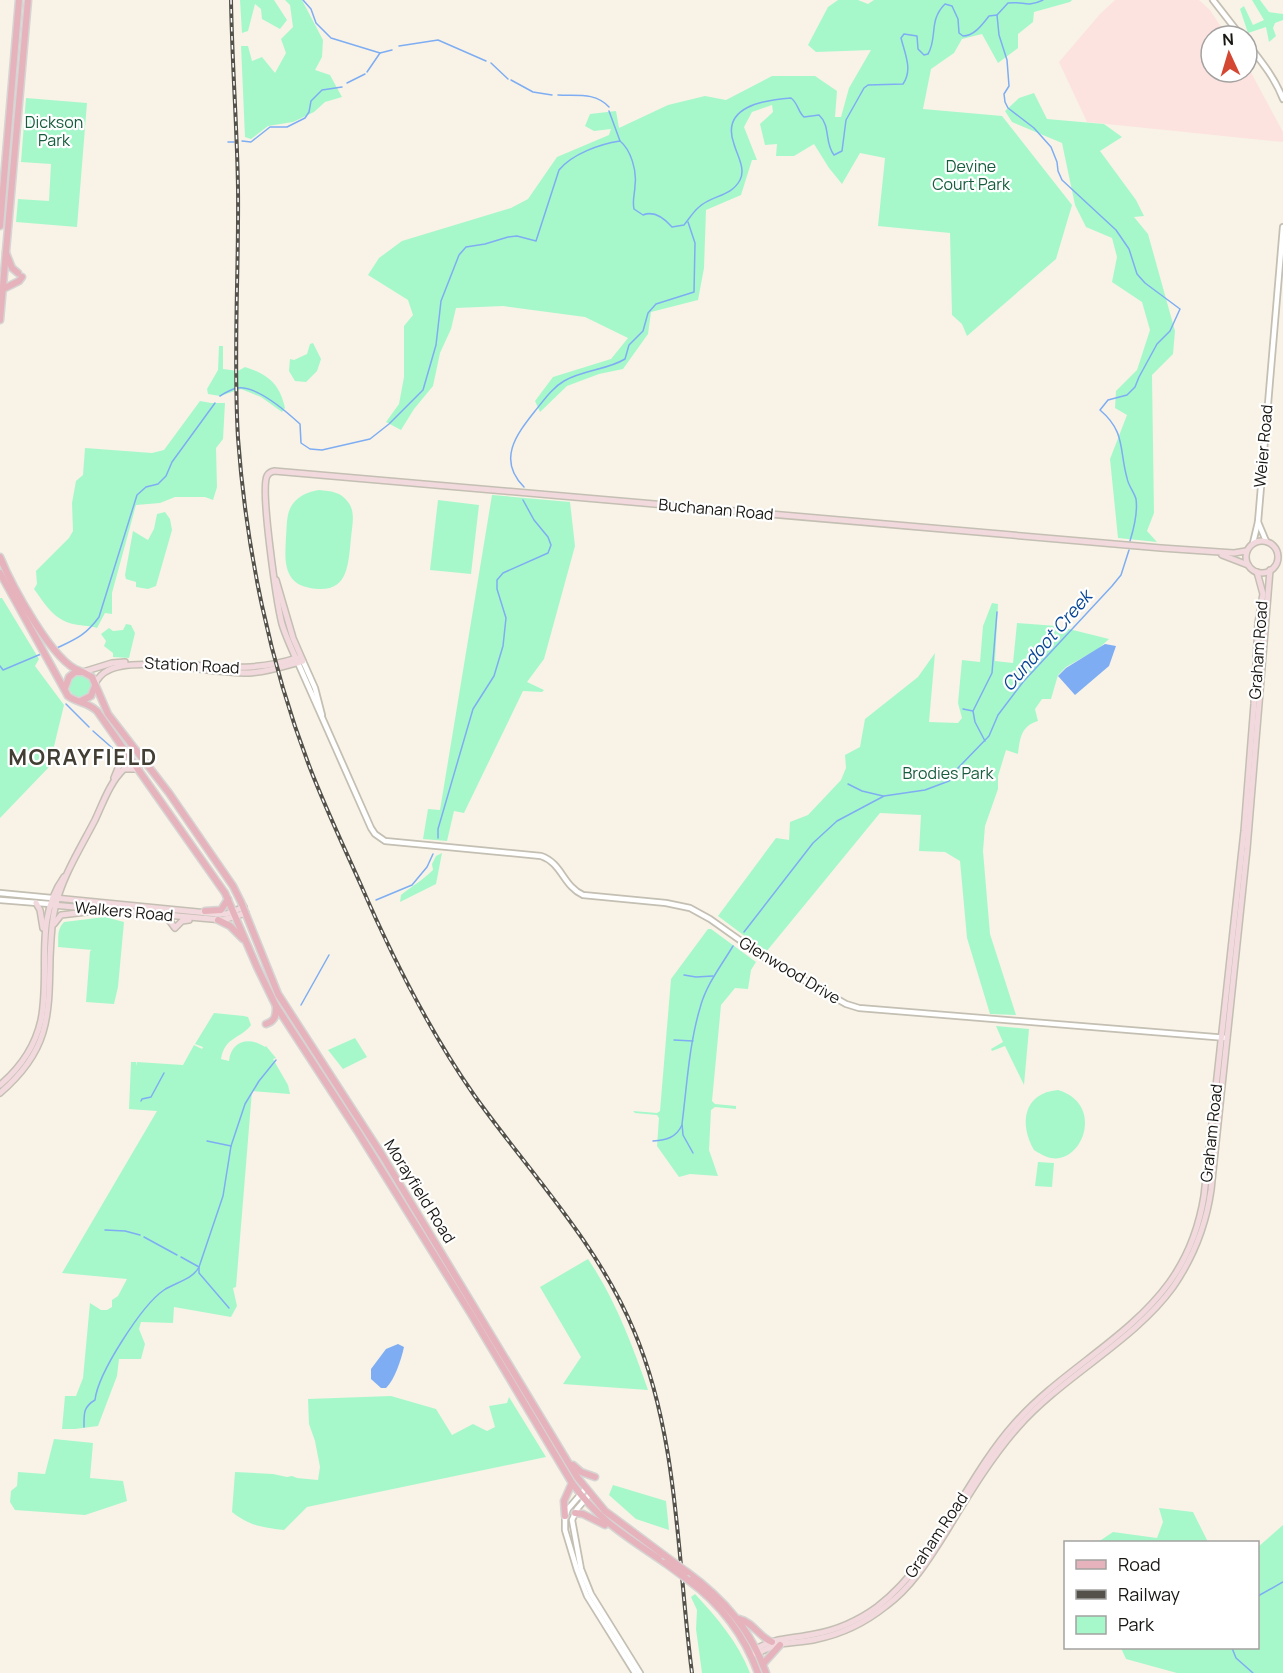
<svg xmlns="http://www.w3.org/2000/svg" width="1283" height="1673" font-family="Manrope,sans-serif">
	<style>
		.industrial { fill: #fde3df }
		.green { fill: #a6f8cb }
		.water { fill: #7eadf3 }
		.lines { fill: none; stroke-linecap: round; stroke-linejoin: round }
		.stream { stroke: #7eadf3; stroke-width: 1.5 }
		.tertiary-casing { stroke: #c4bfb3; stroke-width: 8 }
		.secondary-casing { stroke: #c4bfb3; stroke-width: 8 }
		.primary-casing { stroke: #d6d5d4; stroke-width: 9 }
		.tertiary { stroke: #fff; stroke-width: 4.5 }
		.secondary { stroke: #f2d9dd; stroke-width: 5 }
		.primary { stroke: #e6b3bc; stroke-width: 6 }
		.rail-casing { stroke: #53514a; stroke-width: 4 }
		.rail { stroke: #fff; stroke-width: 1.5; stroke-dasharray: 4.5; stroke-linecap: butt }
		.primary-bridge-casing { stroke: #d6d5d4; stroke-width: 9; stroke-linecap: butt }
		.primary-bridge { stroke: #e6b3bc; stroke-width: 6 }
		.labels { text-anchor: middle; stroke-width: 4.5; stroke-linejoin: round; paint-order: stroke }
		.park-label { font-size: 16px; fill: #165d3d; stroke: #fff }
		.street-label { font-size: 16px; fill: #191712; stroke: #fff }
		.water-label { font-size: 18px; font-style: italic; fill: #074696; stroke: #fff }
		.district-label { font-size: 22px; font-weight: bold; letter-spacing: 1.5px; fill: #423e34; stroke: #fff }
	</style>
	<rect width="100%" height="100%" fill="#f8f3e6"/>
	<polygon class="industrial" points="1115,0 1199,0 1210,10 1227,36 1211,36 1211,72 1247,72 1247,65 1283,132 1283,142 1087,122 1059,62 1100,14"/>
	<g class="green">
		<polygon points="240,0 274,0 287,20 280,29 262,19 261,9 255,4 248,31 242,33"/>
		<polygon points="285,0 302,0 323,40 322,57 315,70 330,75 342,97 325,102 314,112 293,122 268,126 251,139 245,137 241,46 248,46 252,61 262,57 275,73 286,53 281,39 293,27 290,5"/>
		<polygon points="838,0 858,0 868,4 874,0 1072,0 1070,2 1034,12 1033,22 1018,34 1018,48 998,63 982,34 962,39 954,53 931,69 923,109 1002,116 1072,205 1056,259 967,336 962,324 952,315 950,233 878,226 885,158 860,153 842,184 829,168 814,144 794,156 776,156 777,144 765,145 760,124 773,112 772,105 752,112 744,127 757,160 752,160 741,195 706,210 704,268 698,300 651,312 648,334 623,369 599,374 567,386 540,412 535,401 553,377 611,359 628,338 585,317 503,306 456,308 451,329 440,353 433,386 414,409 401,430 386,422 399,404 404,377 404,326 413,315 408,300 368,275 379,258 402,241 511,208 528,199 557,157 609,135 611,129 594,131 585,126 590,114 616,111 619,128 668,105 705,96 726,100 772,76 815,76 837,91 835,117 841,117 849,88 871,50 816,52 808,45 828,7"/>
		<polygon points="1252,0 1260,0 1269,12 1283,14 1283,20 1275,23 1273,28 1276,36 1269,42 1266,27 1248,33 1240,9 1244,6 1253,25 1264,20"/>
		<polygon points="1034,93 1047,119 1104,124 1122,137 1100,151 1136,200 1144,216 1134,217 1148,234 1175,331 1173,354 1152,375 1154,513 1147,531 1157,542 1118,538 1110,459 1127,415 1115,408 1116,391 1137,370 1150,330 1142,302 1112,282 1117,257 1112,238 1086,227 1075,205 1062,143 1012,122 1005,111 1019,98"/>
		<polygon points="26,98 87,103 77,227 16,222 18,199 49,201 51,164 21,162"/>
		<polygon points="313,343 321,359 317,371 306,382 295,381 289,371 290,359 294,360 307,354 310,344"/>
		<path d="M 219,346 L 223,346 L 223,369 L 238,371 L 245,367 C 268,374 280,384 285,408 L 282,412 L 261,397 L 241,389 L 220,396 L 208,394 L 207,389 L 218,370 Z"/>
		<path d="M 200,401 L 211,403 L 225,403 L 223,439 L 216,448 L 217,487 L 213,500 L 205,497 L 175,497 L 160,503 L 136,505 L 112,593 L 112,614 L 105,613 L 97,628 C 88,625 80,626 73,624 C 53,619 45,604 34,589 L 37,584 L 36,571 L 69,538 L 73,531 L 72,503 L 76,481 L 83,475 L 85,448 L 152,453 L 164,450 Z"/>
		<path d="M 319,490 C 331,491 341,492 348,502 C 356,512 352,526 351,538 C 348,567 348,595 310,588 C 282,583 285,558 286,537 C 287,526 286,514 292,505 C 299,495 308,492 319,490 Z"/>
		<polygon points="492,495 570,502 575,546 544,659 527,682 544,690 542,692 523,691 464,813 454,811 447,841 423,839 428,809 440,810"/>
		<polygon points="438,500 479,505 471,574 430,570"/>
		<polygon points="165,512 170,519 172,530 156,586 148,589 136,587 136,582 126,579 125,575 133,531 148,540 154,529 157,514"/>
		<polygon points="0,598 2,598 39,659 35,666 64,705 49,767 0,818"/>
		<path d="M 992,603 L 998,604 L 995,661 L 1013,663 L 1017,623 L 1057,626 L 1109,639 L 1098,649 L 1066,667 L 1058,675 L 1051,699 L 1042,699 L 1035,709 L 1038,721 C 1021,726 1020,738 1018,754 L 1006,750 L 998,776 L 998,789 L 985,826 L 983,851 L 990,934 L 1016,1015 L 990,1014 L 967,938 L 960,861 L 945,852 L 919,851 L 921,815 L 880,813 L 766,952 L 718,916 L 776,838 L 789,840 L 790,822 L 808,815 L 841,780 L 846,768 L 845,755 L 860,747 L 865,719 L 918,677 L 935,653 L 929,722 L 958,723 L 962,718 L 958,703 L 962,660 L 980,662 L 983,626 Z"/>
		<polygon points="126,624 131,625 135,633 129,658 113,657 113,653 104,646 106,641 101,634 109,628 113,631 123,630"/>
		<circle cx="80" cy="686" r="11"/>
		<path d="M 442,853 L 436,884 L 400,902 L 401,895 C 412,886 423,880 433,870 L 432,864 L 436,856 Z"/>
		<path d="M 105,917 L 124,922 L 118,987 L 114,1004 L 86,1002 L 90,951 L 92,950 L 58,947 C 59,939 56,930 64,922 Z"/>
		<polygon points="708,929 711,929 756,962 751,970 748,989 735,988 721,1005 712,1101 715,1104 736,1106 736,1109 715,1107 711,1110 709,1150 718,1176 690,1174 679,1177 657,1146 659,1118 657,1115 635,1113 633,1111 657,1113 660,1111 671,979"/>
		<path d="M 214,1013 L 244,1016 L 248,1017 L 251,1025 C 241,1039 225,1036 221,1059 L 229,1061 C 231,1041 249,1036 265,1047 L 266,1046 L 276,1058 L 273,1059 L 288,1085 L 290,1094 L 252,1091 L 236,1287 L 233,1288 L 237,1306 L 231,1317 L 174,1307 L 173,1323 L 141,1322 L 139,1329 L 145,1344 L 141,1359 L 119,1359 L 117,1376 L 98,1426 L 75,1429 L 62,1429 L 65,1396 L 76,1396 L 83,1378 L 90,1303 L 101,1310 L 107,1310 L 112,1307 L 112,1300 L 118,1296 L 127,1279 L 62,1273 L 157,1111 L 129,1109 L 131,1062 L 136,1062 L 137,1066 L 137,1062 L 183,1065 L 194,1045 L 202,1049 L 203,1047 L 195,1044 Z"/>
		<polygon points="996,1026 1029,1029 1024,1085 1005,1046 992,1051 991,1049 1003,1042"/>
		<polygon points="355,1038 367,1057 343,1069 328,1050"/>
		<path d="M 1058,1090 C 1105,1104 1083,1164 1051,1158 C 1045,1157 1039,1153 1034,1150 C 1019,1124 1023,1093 1058,1090 Z"/>
		<polygon points="1038,1162 1054,1163 1052,1187 1035,1186"/>
		<path d="M 588,1259 C 615,1299 632,1344 648,1390 L 563,1384 L 581,1357 L 540,1287 Z"/>
		<path d="M 391,1396 L 436,1409 L 452,1435 L 473,1424 L 487,1431 L 495,1427 L 489,1406 L 507,1403 L 509,1397 L 546,1457 L 307,1507 L 284,1530 C 261,1527 250,1526 232,1512 L 235,1472 L 273,1474 L 287,1477 L 292,1476 L 297,1478 L 318,1480 L 320,1467 L 315,1441 L 309,1424 L 308,1399 Z"/>
		<polygon points="54,1439 93,1443 90,1478 123,1481 127,1501 85,1515 15,1510 10,1502 11,1491 17,1486 18,1472 45,1474"/>
		<polygon points="613,1485 666,1501 669,1530 636,1519 609,1495"/>
		<polygon points="1159,1508 1193,1512 1208,1542 1098,1542 1113,1532 1157,1538 1163,1522"/>
		<polygon points="1283,1525 1283,1673 1177,1673 1126,1659 1121,1648 1258,1648 1258,1547"/>
		<path d="M 695,1594 C 717,1618 738,1642 750,1673 L 702,1673 L 696,1629 L 697,1610 L 691,1597 Z"/>
	</g>
	<g class="water">
		<polygon points="1105,644 1116,646 1109,666 1075,695 1058,676 1066,668"/>
		<path d="M 398,1344 L 404,1347 C 401,1360 395,1379 386,1388 L 381,1388 L 371,1379 L 371,1369 L 386,1349 Z"/>
	</g>
	<g class="lines">
		<g class="stream">
			<polyline points="303,0 311,9 316,23 331,38 380,53 392,50"/>
			<path d="M 1043,0 C 1026,8 1025,1 1008,3 L 997,15 L 999,35 L 1007,60 L 1009,86 L 1004,94 L 1005,102 L 1008,108 L 1034,128 L 1051,147 L 1057,162 L 1058,171 L 1062,180 L 1116,230 L 1129,249 L 1137,274 L 1145,283 L 1180,309 L 1170,331 L 1157,344 L 1139,377 L 1135,387 L 1127,395 L 1108,400 L 1100,410 C 1126,432 1119,450 1127,478 C 1128,485 1134,492 1136,499 C 1138,513 1134,528 1130,541"/>
			<polyline points="399,46 438,40 486,61"/>
			<polyline points="491,63 508,79"/>
			<polyline points="367,72 380,53"/>
			<polyline points="511,80 533,92 552,95"/>
			<polyline points="347,83 365,74"/>
			<path d="M 558,95 C 577,96 595,92 609,107"/>
			<polyline points="609,111 620,141"/>
			<polyline points="242,141 251,142 270,127 287,127 305,118 309,112 311,101 322,90 342,87"/>
			<polyline points="228,142 234,142"/>
			<path d="M 220,396 C 225,393 231,389 237,388 C 256,385 287,412 300,424 L 301,443 L 310,449 L 322,450 L 370,439 L 389,424 L 423,390 L 436,345 L 441,301 L 459,255 L 466,247 L 485,244 L 508,237 L 517,236 L 536,241 L 559,170 C 572,154 600,144 620,141 C 631,150 637,171 635,185 C 635,194 632,200 634,209 L 643,215 C 655,210 665,219 672,227 L 684,225 C 689,219 693,212 699,207 C 712,195 731,197 740,180 C 746,169 737,155 734,144 C 720,106 765,100 791,98 C 798,103 798,112 804,117 L 819,115 C 831,126 824,142 834,155 L 842,151 L 846,120 L 864,88 L 868,85 L 903,84 C 913,70 905,54 901,38 L 904,34 L 917,36 L 918,49 L 924,55 L 928,54 C 938,37 928,21 945,4 L 952,6 L 958,19 L 959,33 L 963,36 C 974,36 982,25 989,16 L 997,15"/>
			<path d="M 524,487 C 497,460 516,435 535,411 C 544,400 552,388 564,381 C 583,370 607,370 625,359 L 629,345 L 643,331 L 648,313 L 656,304 L 694,292 L 695,243 L 688,222"/>
			<path d="M 57,648 C 76,639 86,635 99,617 L 137,495 L 146,487 L 158,484 L 166,476 L 172,462 L 215,403"/>
			<polyline points="0,666 3,670 41,654"/>
			<polyline points="66,704 89,727"/>
			<polyline points="963,709 973,711"/>
			<polyline points="93,731 118,753"/>
			<polyline points="985,741 975,722 973,711 992,673 997,612"/>
			<polyline points="848,784 862,791 883,796"/>
			<polyline points="438,838 438,829 473,709 494,676 503,646 506,618 497,589 497,580 503,573 548,553 551,545 548,537 534,520 523,500"/>
			<polyline points="376,900 412,885 427,867 433,854"/>
			<polyline points="744,932 813,843 837,821 884,796 925,790 949,781 958,768 989,736 998,715 1023,682 1112,586 1121,575 1129,550"/>
			<polyline points="684,975 696,977 713,976"/>
			<polyline points="301,1005 329,955"/>
			<polyline points="674,1040 693,1041"/>
			<polyline points="141,1101 142,1099 151,1097 164,1073"/>
			<polyline points="207,1141 231,1146"/>
			<path d="M 653,1141 C 666,1140 676,1138 682,1125"/>
			<path d="M 693,1153 L 683,1135 L 682,1124 C 687,1085 689,1045 700,1008 C 706,985 721,966 733,946"/>
			<polyline points="105,1230 125,1231 140,1235"/>
			<polyline points="144,1237 177,1255"/>
			<polyline points="229,1308 199,1273 199,1267 223,1196 231,1146 245,1104 259,1081 276,1060"/>
			<path d="M 84,1427 C 84,1414 83,1407 95,1400 C 98,1373 142,1305 164,1290 C 176,1282 192,1280 199,1267 L 181,1257"/>
			<polyline points="1258,1596 1283,1582"/>
			<polyline points="1232,1648 1236,1658 1253,1673"/>
		</g>
		<defs>
			<g id="tertiary">
				<polyline points="1213,0 1241,36"/>
				<path d="M 1247,43 C 1261,61 1275,78 1283,99"/>
				<polyline points="1258,522 1266,541"/>
				<polyline points="1253,543 1258,522 1283,227"/>
				<polyline points="303,661 315,688 322,715"/>
				<path d="M 298,663 L 371,828 L 375,834 L 385,841 L 541,856 C 562,863 563,886 583,895 L 666,903 L 690,908 L 710,919 L 765,958 L 846,1004 L 859,1008 L 1227,1038"/>
				<polyline points="0,893 52,898"/>
				<polyline points="0,900 50,904"/>
				<polyline points="586,1488 568,1509 565,1516 565,1530 577,1570 587,1596 635,1673"/>
				<polyline points="590,1494 577,1509 572,1520 581,1569 591,1594 640,1673"/>
			</g>
			<g id="secondary">
				<circle cx="1262" cy="557" r="16"/>
				<polyline points="1222,555 1248,565"/>
				<path d="M 161,663 C 213,665 246,674 297,658"/>
				<path d="M 298,663 C 292,650 286,637 282,624 C 277,604 260,490 267,476 C 269,472 271,472 274,471 L 1161,548 L 1234,553 L 1246,551"/>
				<polyline points="83,672 112,663 125,662"/>
				<path d="M 95,684 C 98,678 101,674 107,671 C 135,655 213,674 249,673 C 267,672 285,666 303,661 L 293,638 L 276,580"/>
				<polyline points="114,778 125,751"/>
				<polyline points="55,898 218,914 226,914 244,907"/>
				<polyline points="36,903 40,910 43,928"/>
				<polyline points="52,905 223,920 246,913"/>
				<polyline points="162,915 169,920 175,928 182,921 189,920"/>
				<polyline points="54,924 61,915 103,910"/>
				<path d="M 0,1085 C 20,1068 35,1047 41,1020 C 51,971 33,920 64,877"/>
				<path d="M 0,1093 C 49,1051 49,1018 50,958 C 51,941 51,924 55,908 C 62,877 80,849 95,820 C 103,803 110,782 124,769 L 139,769"/>
				<path d="M 755,1650 C 773,1637 794,1639 815,1634 C 837,1630 859,1620 877,1607 C 937,1561 964,1480 1015,1423 C 1061,1371 1128,1339 1169,1283 C 1188,1257 1199,1227 1204,1196 L 1244,831 L 1254,704 L 1258,623 L 1263,594 L 1257,572"/>
				<path d="M 751,1655 C 761,1653 770,1646 781,1644 C 793,1642 805,1642 817,1639 C 842,1634 866,1622 886,1606 C 912,1587 929,1559 946,1532 C 968,1496 990,1459 1018,1427 C 1063,1376 1134,1341 1173,1287 C 1193,1258 1206,1225 1211,1190 L 1247,849 L 1270,570"/>
			</g>
			<g id="primary">
				<polyline points="0,226 19,0"/>
				<polyline points="6,253 12,268 18,273"/>
				<polyline points="3,289 19,281 22,277"/>
				<polyline points="0,320 28,0"/>
				<path d="M 0,557 C 11,584 53,663 80,671"/>
				<path d="M 0,573 L 68,696 C 77,703 88,702 97,711 L 225,893 L 257,967 L 276,1006 L 358,1132 L 471,1314 L 572,1483 C 600,1522 626,1536 665,1563"/>
				<polyline points="65,688 69,677 75,672 83,672 92,677 108,714 169,793 233,886 241,902 278,994 382,1155 577,1477 605,1511 664,1555"/>
				<polyline points="81,701 91,696 95,686"/>
				<polyline points="205,911 221,910 228,899"/>
				<polyline points="218,920 230,926 243,939"/>
				<path d="M 266,1024 C 275,1021 276,1016 276,1007"/>
				<polyline points="573,1465 581,1472 595,1477"/>
				<polyline points="575,1513 583,1514 605,1525"/>
				<polyline points="565,1516 564,1501 572,1483"/>
				<path d="M 687,1572 C 724,1599 751,1630 766,1673"/>
				<path d="M 688,1580 C 720,1603 745,1636 758,1673"/>
				<path d="M 739,1619 C 753,1622 759,1637 772,1642"/>
				<polyline points="763,1664 780,1645"/>
			</g>
		</defs>
		<use href="#tertiary" class="tertiary-casing"/>
		<use href="#secondary" class="secondary-casing"/>
		<use href="#primary" class="primary-casing"/>
		<use href="#tertiary" class="tertiary"/>
		<use href="#secondary" class="secondary"/>
		<use href="#primary" class="primary"/>
		<defs>
			<path id="rail" d="M 231,0 C 232,63 237,125 238,188 C 239,271 233,355 238,438 C 246,549 270,664 310,768 C 325,807 343,845 360,883 C 392,957 428,1029 474,1095 C 529,1172 597,1242 634,1331 C 679,1437 677,1560 692,1673"/>
		</defs>
		<use href="#rail" class="rail-casing"/>
		<use href="#rail" class="rail"/>
		<defs>
			<g id="primary-bridge">
				<polyline points="664,1555 687,1572"/>
				<polyline points="665,1563 688,1580"/>
			</g>
		</defs>
		<use href="#primary-bridge" class="primary-bridge-casing"/>
		<use href="#primary-bridge" class="primary-bridge"/>
	</g>
	<g class="labels">
		<g class="park-label">
			<text x="54" y="128">Dickson<tspan x="54" dy="18">Park</tspan></text>
			<text x="971" y="172">Devine<tspan x="971" dy="18">Court Park</tspan></text>
			<text x="948" y="779">Brodies Park</text>
		</g>
		<g class="street-label">
			<text transform="translate(1263 446) rotate(-85)" y="6">Weier Road</text>
			<text transform="translate(716 509) rotate(5)" y="6">Buchanan Road</text>
			<text transform="translate(1258 650) rotate(-86)" y="6">Graham Road</text>
			<text transform="translate(192 665) rotate(3)" y="6">Station Road</text>
			<text transform="translate(124 911) rotate(5)" y="6">Walkers Road</text>
			<text transform="translate(790 970) rotate(31)" y="6">Glenwood Drive</text>
			<text transform="translate(1211 1133) rotate(-84)" y="6">Graham Road</text>
			<text transform="translate(420 1191) rotate(58)" y="6">Morayfield Road</text>
			<text transform="translate(936 1535) rotate(-56)" y="6">Graham Road</text>
		</g>
		<g class="water-label">
			<text transform="translate(1047 641) rotate(-49)" y="6">Cundoot Creek</text>
		</g>
		<g class="district-label">
			<text x="83" y="765">MORAYFIELD</text>
		</g>
	</g>
	<rect x="1064" y="1541" width="195" height="108" fill="#ffffff" stroke="#a3a2a0" stroke-width="1.5"/>
	<rect x="1076" y="1560" width="30" height="9" fill="#e6b3bc" stroke="#a3a2a0" stroke-width="1.5"/>
	<text x="1118" y="1571" font-size="18" fill="#191712">Road</text>
	<rect x="1076" y="1590" width="30" height="9" fill="#53514a" stroke="#a3a2a0" stroke-width="1.5"/>
	<text x="1118" y="1601" font-size="18" fill="#191712">Railway</text>
	<rect x="1076" y="1616" width="30" height="18" fill="#a6f8cb" stroke="#a3a2a0" stroke-width="1.5"/>
	<text x="1118" y="1631" font-size="18" fill="#191712">Park</text>
	<g transform="translate(1229 54) rotate(356)"><circle r="28" fill="#ffffff" stroke="#a3a2a0" stroke-width="1.5"/>
	<path d="M0-4.5L10 22L0 15L-10 22Z" fill="#d44732"/>
	<text y="-9" font-size="16" font-weight="bold" text-anchor="middle" fill="#191712">N</text>
	</g>
</svg>
